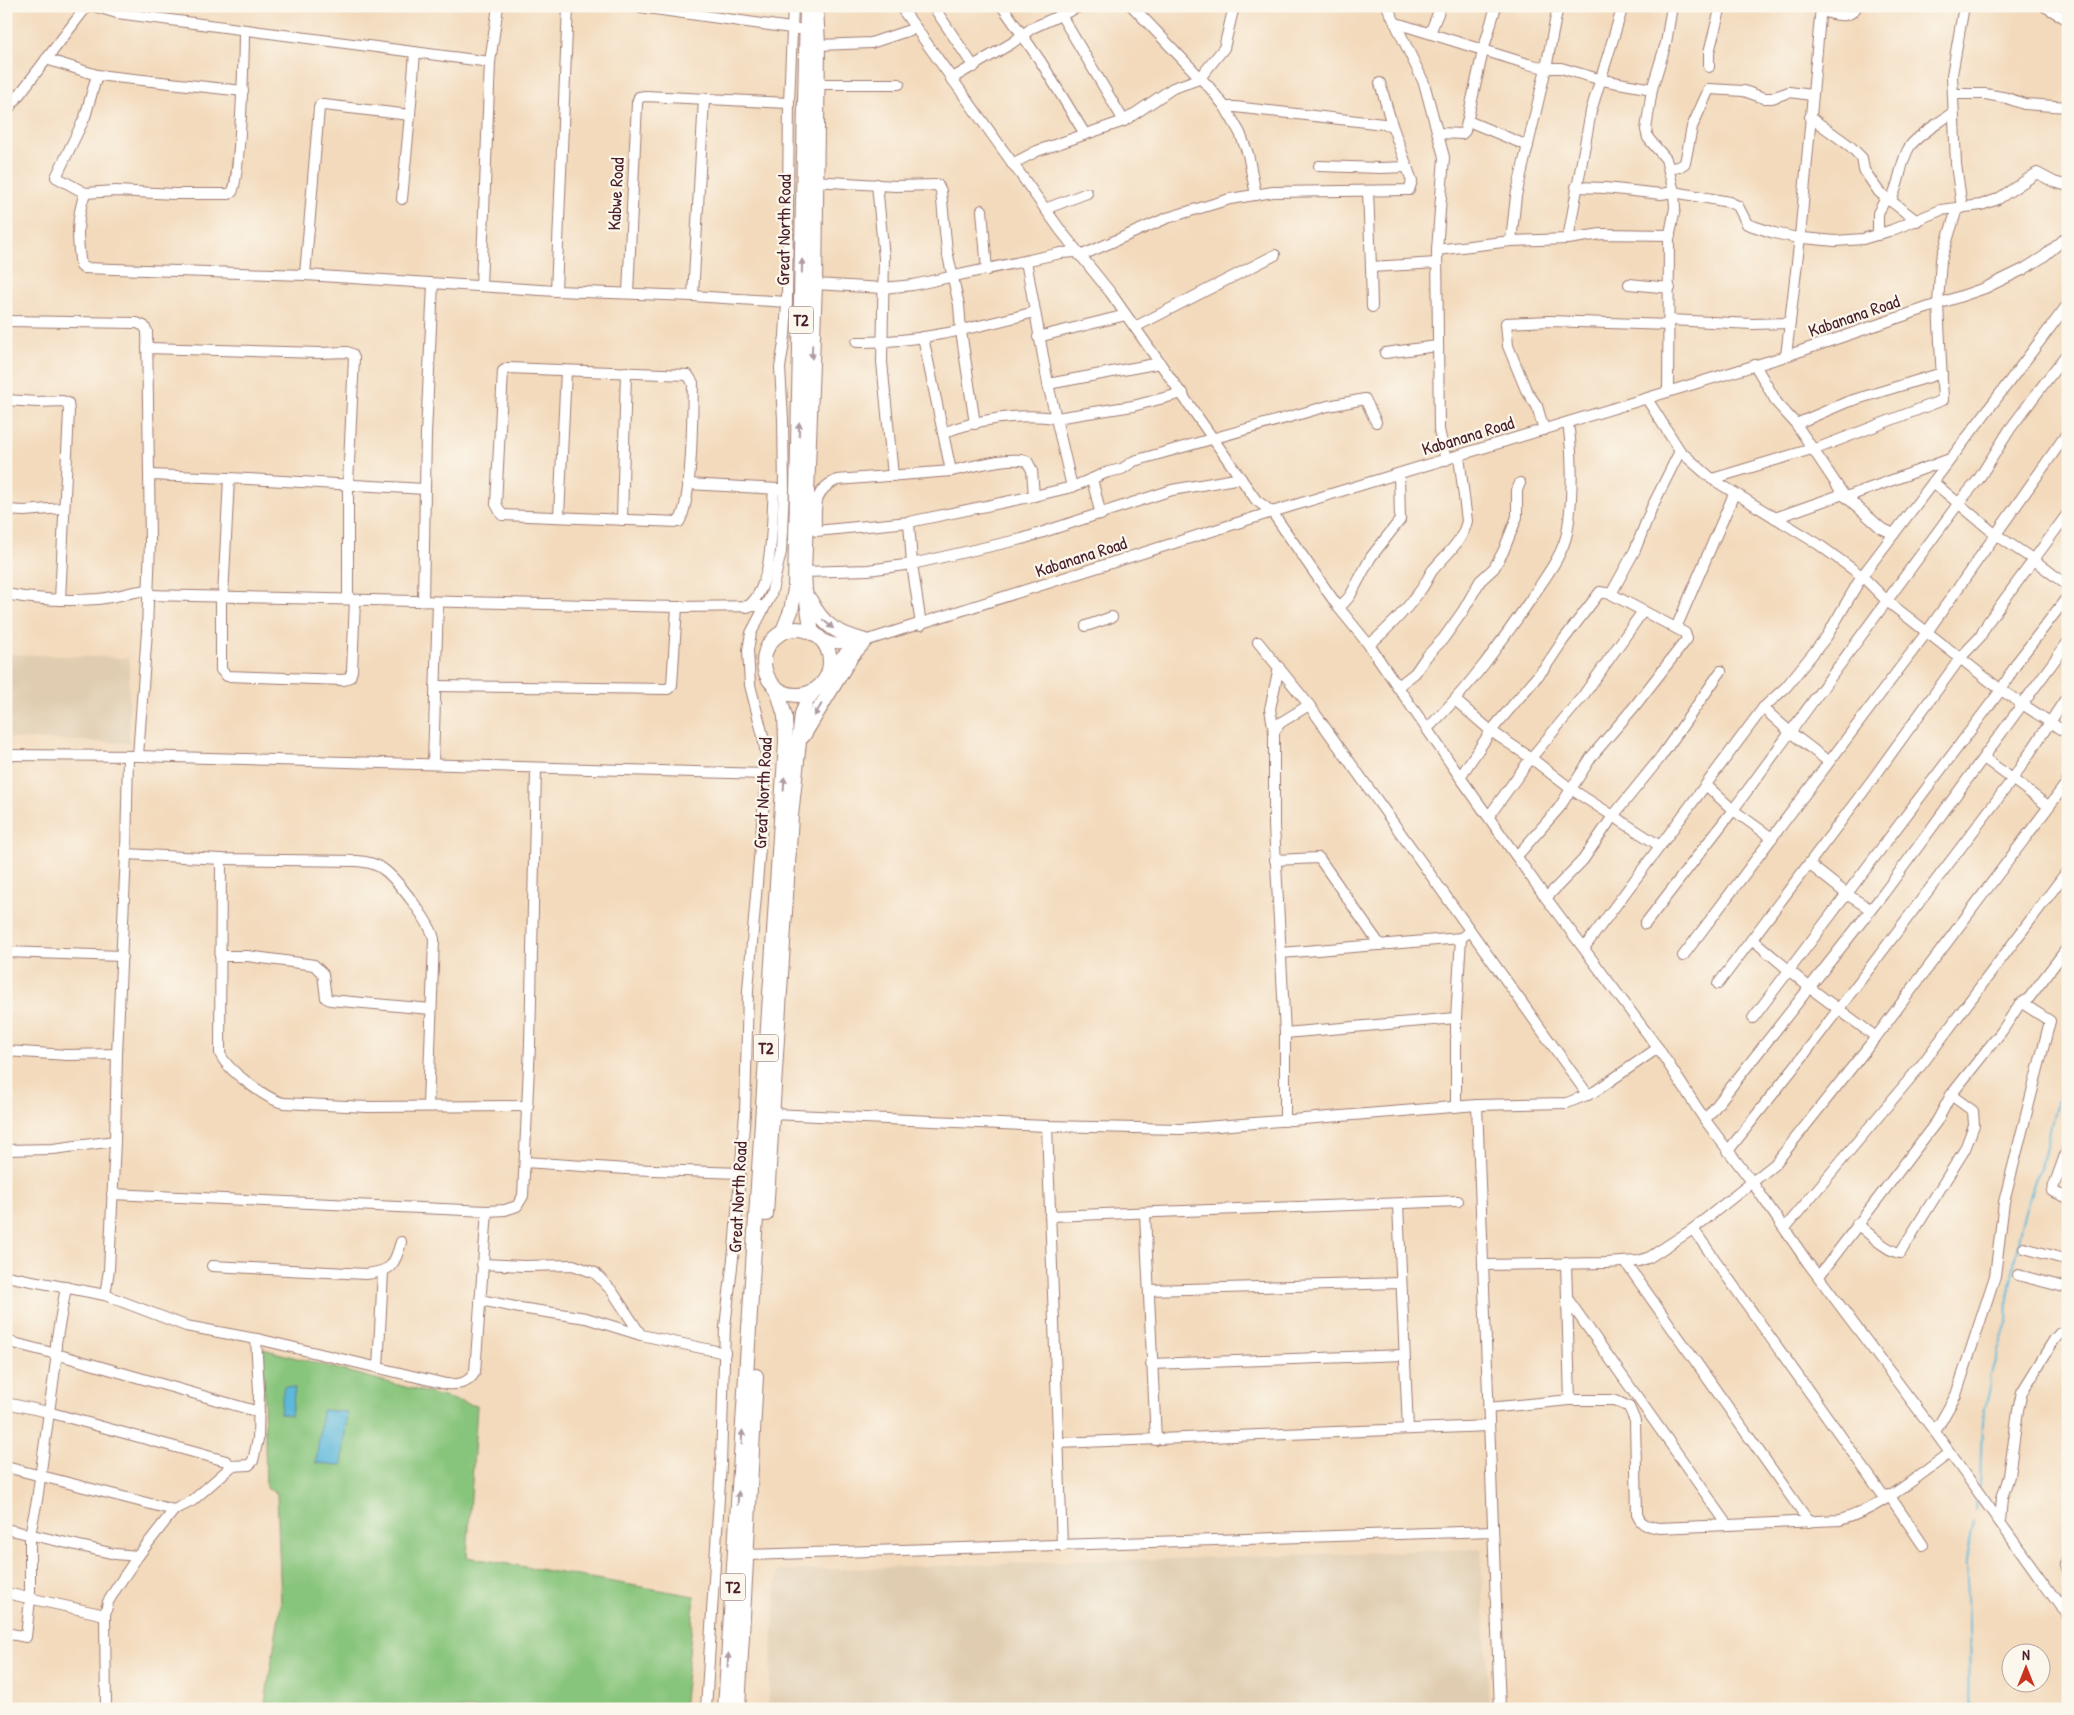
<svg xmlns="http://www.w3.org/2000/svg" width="2074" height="1715" font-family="'Patrick Hand',sans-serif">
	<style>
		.built { fill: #e0cdb1 }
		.green { fill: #88c57c; stroke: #697254 }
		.water { fill: #5db9db; stroke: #546c83 }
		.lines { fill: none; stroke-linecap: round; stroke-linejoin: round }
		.stream { stroke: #5db9db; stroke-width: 2 }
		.minor-casing { stroke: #9e7c74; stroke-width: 12 }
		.major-casing { stroke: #9e7c74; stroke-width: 16 }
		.minor { stroke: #fff; stroke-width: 10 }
		.major { stroke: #fff; stroke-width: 14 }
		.oneway { fill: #ae9aa0 }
		.labels { text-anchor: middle; stroke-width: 4.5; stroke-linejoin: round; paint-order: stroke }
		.shield { fill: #fbf7ec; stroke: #7f6065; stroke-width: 1 }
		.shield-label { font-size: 16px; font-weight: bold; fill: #4a1f2b }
		.street-label { font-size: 18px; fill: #4a1f2b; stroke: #fbf7ec }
	</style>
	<rect width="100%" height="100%" fill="#fbf7ec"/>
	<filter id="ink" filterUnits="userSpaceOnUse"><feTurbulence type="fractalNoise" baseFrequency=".02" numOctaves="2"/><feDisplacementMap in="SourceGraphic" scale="10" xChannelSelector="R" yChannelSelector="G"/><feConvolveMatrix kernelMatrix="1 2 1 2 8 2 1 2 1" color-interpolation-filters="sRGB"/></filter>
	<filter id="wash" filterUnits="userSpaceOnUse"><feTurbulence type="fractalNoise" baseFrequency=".0096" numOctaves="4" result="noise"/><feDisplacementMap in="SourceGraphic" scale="20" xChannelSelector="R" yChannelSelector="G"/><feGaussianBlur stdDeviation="1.12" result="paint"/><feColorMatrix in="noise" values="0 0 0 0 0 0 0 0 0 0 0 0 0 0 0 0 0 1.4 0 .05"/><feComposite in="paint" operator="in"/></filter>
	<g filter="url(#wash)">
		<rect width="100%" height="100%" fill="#f3dabc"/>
		<g class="built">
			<polygon points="6,654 129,658 129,743 6,738"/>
			<polygon points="1481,1549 1489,1709 768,1709 777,1571"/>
		</g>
		<polygon class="green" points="263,1349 477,1406 467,1557 695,1596 683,1709 264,1709 281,1604 277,1493 266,1488"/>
		<g class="water">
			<polygon points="284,1386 295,1388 291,1415 280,1413"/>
			<polygon points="322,1410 347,1412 342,1465 316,1463"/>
		</g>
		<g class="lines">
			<g class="stream">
				<polyline points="1980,1487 1982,1421 1991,1384 1990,1377 2007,1322 2008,1298 2021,1225 2035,1180 2040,1172 2056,1105 2068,1066"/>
				<polyline points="1975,1510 1976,1498"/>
				<path d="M 1969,1709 C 1970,1662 1970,1614 1966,1567 C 1965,1555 1971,1535 1973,1522"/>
			</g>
		</g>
	</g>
	<g filter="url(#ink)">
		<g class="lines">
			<defs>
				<g id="minor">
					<polyline points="94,6 117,13 490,62"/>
					<polyline points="633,6 798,29"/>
					<polyline points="900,6 1061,231 1110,292 1256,500 1272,512 1339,608 1369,645 1460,777 1546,898 1658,1048 1705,1120 1752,1182 1808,1263 1935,1432 2068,1617"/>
					<polyline points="933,6 974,67"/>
					<polyline points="1002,6 1041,62 1085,134"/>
					<polyline points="1132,6 1210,88 1225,107 1240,133 1248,154 1256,195"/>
					<polyline points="1387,6 1424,83 1444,157 1437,250 1439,430 1446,460"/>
					<polyline points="2044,6 2068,20"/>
					<path d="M 1821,11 C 1834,14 1849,21 1857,6"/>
					<polyline points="1061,15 1124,121"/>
					<polyline points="1396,23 1528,64 1546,68 1561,68 1602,80 1652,89"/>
					<polyline points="1430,33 1441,6"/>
					<polyline points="818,45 871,43 916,28"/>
					<polyline points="46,59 97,75 243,91"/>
					<polyline points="1709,67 1709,52 1721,6"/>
					<path d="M 97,75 L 85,117 L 56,177 L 85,193 L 116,191 L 175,194 L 229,194 C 230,193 231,193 232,192 C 240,184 244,49 244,30"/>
					<polyline points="951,79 1012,43 1032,28 1081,6"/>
					<polyline points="816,84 899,84"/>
					<polyline points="1953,94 1985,94 2007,98 2024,104 2068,107"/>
					<polyline points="1225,107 1235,107 1392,125"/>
					<polyline points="6,112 87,6"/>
					<polyline points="1810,117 1850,146 1862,158 1864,170 1879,192 1917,221"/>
					<polyline points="1468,121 1528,146"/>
					<polyline points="1439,133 1462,134 1465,131 1483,51 1496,6"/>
					<polyline points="1012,164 1037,151 1124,121 1173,88 1199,79 1224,48 1234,6"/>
					<polyline points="1319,166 1380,168 1407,167"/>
					<polyline points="1670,168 1679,167 1685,163 1692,127 1709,89 1744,91 1764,98 1772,98 1789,92 1812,95"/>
					<polyline points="815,181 895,186 938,185 941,191 947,251 959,305 961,331 975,424"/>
					<polyline points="877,184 884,258 882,362 893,476"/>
					<polyline points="1576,187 1605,188 1661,194 1674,192 1729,202 1738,206 1747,224 1774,233 1793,237 1835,241 1863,239 1892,230 1941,210 1981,205 1998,199 2037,173 2054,182 2068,186"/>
					<polyline points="1368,191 1371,267 1437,263"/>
					<path d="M 85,193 C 76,218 77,240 81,266 L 83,268 L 305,275 L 556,291 L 693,296 L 787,302"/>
					<polyline points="402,199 410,115"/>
					<path d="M 1890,201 C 1901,184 1899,163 1910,146 C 1919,134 1941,122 1953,112"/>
					<polyline points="1962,208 1956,164 1952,75 1964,6"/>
					<polyline points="1045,209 1087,193"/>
					<polyline points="982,210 987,270"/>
					<polyline points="1878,235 1878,213 1886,198"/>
					<polyline points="1568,239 1591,111 1623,6"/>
					<polyline points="1511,241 1568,239 1601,234 1670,235"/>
					<polyline points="1437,250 1511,241 1516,196 1546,68 1558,6"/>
					<polyline points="1080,256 1167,218 1230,199 1273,192 1409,190 1412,181 1392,125 1380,83"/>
					<polyline points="1026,261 1048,384 1072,487"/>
					<polyline points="1371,267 1372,307"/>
					<polyline points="305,275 319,108 320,105 324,105 410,115 415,52"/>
					<polyline points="815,284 883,288 913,285 1061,253 1077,252"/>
					<polyline points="1629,284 1670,288"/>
					<polyline points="481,286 490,62 498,6"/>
					<polyline points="556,291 568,6"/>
					<polyline points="628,293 637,103 639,97 645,96 789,103"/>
					<polyline points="693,296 704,99"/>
					<polyline points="1669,320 1753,324 1790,323"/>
					<polyline points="6,321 137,323 144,326 147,331 150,542 147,631 138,756"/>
					<polyline points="1135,327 1275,255"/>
					<polyline points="923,337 943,433"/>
					<polyline points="1038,337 1126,315"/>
					<path d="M 857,342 C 918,343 976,327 1035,312"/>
					<polyline points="147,348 320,353 347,352 352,354 354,358 348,484 348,599"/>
					<polyline points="1385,353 1437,346"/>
					<polyline points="1786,356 1800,237 1821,6"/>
					<polyline points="1755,365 1777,403 1796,424 1843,494 1881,528 1894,534"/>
					<path d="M 508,368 L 688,375 L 693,383 C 692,413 693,500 679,522 L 502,515 L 496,504 L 503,371 Z"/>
					<polyline points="1048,384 1160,363"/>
					<polyline points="1668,392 1669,239 1675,208 1674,192 1666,159 1648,138 1646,130 1652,89 1666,43 1672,6"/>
					<polyline points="1647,399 1680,451 1712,479 1818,544 1862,576 1887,601 2001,690 2068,734"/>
					<polyline points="6,400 37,402 62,401 68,403 69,412 60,600"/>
					<polyline points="1796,424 1847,402 1942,373"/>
					<polyline points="1544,430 1537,406 1526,390 1508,346 1506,323 1549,321 1669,325"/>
					<polyline points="1813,450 1943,400 1938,304 1941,260 1957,209"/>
					<path d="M 951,471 L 837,480 C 812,491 816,506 816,531 L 909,522 L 1034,496 L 1072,487 L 1108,472 L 1122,469 L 1134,461 L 1328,406 L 1365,399 L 1376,422"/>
					<polyline points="149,475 229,478 425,489"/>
					<polyline points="1092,479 1101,515"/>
					<polyline points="1712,479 1812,449"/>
					<polyline points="1933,482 1995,534 2034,560 2068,586"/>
					<polyline points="688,484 779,489"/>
					<path d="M 1034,496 L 1032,470 L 1027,461 C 1007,456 972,467 951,471 L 943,433 C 978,419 1019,413 1056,418 L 1133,406 L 1183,393"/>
					<polyline points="1846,497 1950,459"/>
					<polyline points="6,510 24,511 63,508"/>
					<polyline points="559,516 566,371"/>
					<polyline points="1775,518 1843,494"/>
					<polyline points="622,520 626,372"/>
					<polyline points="909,522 912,564 921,625"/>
					<polyline points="804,572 868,570 912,564 1022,539 1172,490 1241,478"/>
					<path d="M 6,594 C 36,600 67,601 98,599 C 115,597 131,592 147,590"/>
					<polyline points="1611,594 1635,550 1652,507 1680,451"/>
					<polyline points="147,595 677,607 764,606"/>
					<polyline points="221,597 221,670 227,676 344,680 350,677 352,671 355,600"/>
					<polyline points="223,597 229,478"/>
					<polyline points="423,601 426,434 433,284"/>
					<path d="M 747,607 C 775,587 771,521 774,490"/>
					<polyline points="1339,608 1350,596 1371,557 1400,520 1399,474"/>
					<polyline points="1086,626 1112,617"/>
					<polyline points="1676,628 1734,494"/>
					<polyline points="821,639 833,643 855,644"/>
					<polyline points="1258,642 1309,705 1280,723 1274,732 1274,826 1285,1033 1285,1121"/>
					<path d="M 1369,645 C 1388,629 1406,610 1420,591 C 1425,585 1428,577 1432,571 C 1446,554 1462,543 1467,521 L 1459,456"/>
					<path d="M 828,672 C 838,657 848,648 865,641 L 1272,512 L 1786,356 L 1985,288 L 2024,269 L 2043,257 L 2068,236"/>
					<polyline points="435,686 668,689 672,685 677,607"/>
					<polyline points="1397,687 1415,673 1426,657 1443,639 1463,611 1480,581 1494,568 1503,552 1517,517 1517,490 1520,483"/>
					<polyline points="1455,700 1491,731 1531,758 1571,789 1660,846"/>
					<polyline points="1309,705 1588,1095"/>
					<polyline points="1763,708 1790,732 1829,762"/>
					<path d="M 1427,729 C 1468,689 1501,643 1533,596 C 1546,576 1562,556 1567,533 C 1573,501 1573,455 1568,423"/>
					<polyline points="1274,732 1270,709 1279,667"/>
					<polyline points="6,755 138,756 765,774"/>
					<polyline points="1984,758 2048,806"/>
					<polyline points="433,763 438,602"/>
					<polyline points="1460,777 1491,731 1546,666 1564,639 1600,592 1611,594 1685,633 1687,639 1634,707 1592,756 1559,808 1517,856"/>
					<polyline points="1706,785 1733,810 1772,838"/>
					<polyline points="1489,816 1531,758 1583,696 1643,611"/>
					<path d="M 126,854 L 221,859 L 357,861 C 366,862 375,863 383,869 C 397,879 431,923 434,939 L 428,1106"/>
					<path d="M 221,859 L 220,1053 C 225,1069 268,1100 284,1103 L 367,1107 L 528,1106"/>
					<polyline points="1275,860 1319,858 1380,945"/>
					<polyline points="1809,864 1848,895 1870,909"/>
					<polyline points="1546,898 1583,860 1613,816 1660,758 1721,671"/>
					<polyline points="1645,924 1733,810 1958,504 1978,480 2010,429 2068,352"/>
					<polyline points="1752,939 1810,988 1876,1037"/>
					<polyline points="1584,948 1763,708 1786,687 1827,636 1862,576 2068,304"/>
					<polyline points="6,952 122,956"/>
					<polyline points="1281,953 1461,938 1470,931"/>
					<polyline points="220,956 247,956 307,964 314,965 323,974 326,998 330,1000 431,1009"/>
					<polyline points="1683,956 1927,632 2068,432"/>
					<polyline points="1718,984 1872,780 1961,657 1980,637 1988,622 2068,513"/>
					<polyline points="1753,1018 2001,690 2018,661 2068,596"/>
					<polyline points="1285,1033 1456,1018"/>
					<polyline points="6,1051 67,1055 117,1054"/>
					<polyline points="1477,1105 1500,1709"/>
					<polyline points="1456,1107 1456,1018 1461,938"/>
					<polyline points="772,1114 1047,1126 1181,1129 1477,1105 1567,1103 1594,1092 1658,1048"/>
					<polyline points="1705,1120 1884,893 2068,642"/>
					<polyline points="1047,1126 1062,1546"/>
					<polyline points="2068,1147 2052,1191 2068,1198"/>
					<polyline points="6,1150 53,1149 115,1141"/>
					<polyline points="1728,1151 1803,1056 2012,780 2068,695"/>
					<polyline points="525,1162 626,1169 740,1173"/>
					<polyline points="112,1194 487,1211 505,1210 517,1206 523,1196 530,1044 536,769"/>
					<polyline points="1398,1204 1408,1429"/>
					<polyline points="1145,1214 1156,1440"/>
					<polyline points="1050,1216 1458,1201"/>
					<path d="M 1857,1224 C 1869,1233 1886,1251 1900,1253 L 1965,1149 L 1974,1125 L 1973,1111 L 1951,1095"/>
					<polyline points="1785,1228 1923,1063 2068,870"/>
					<polyline points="1693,1229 1885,1498"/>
					<polyline points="2024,1248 2068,1260"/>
					<polyline points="1566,1263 1570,1400"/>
					<polyline points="1626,1263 1809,1522"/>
					<polyline points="482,1264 524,1266 573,1265 595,1273 612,1291 641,1335"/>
					<polyline points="1483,1265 1605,1263 1639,1261 1650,1257 1693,1229 1775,1164 1876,1037 2068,781"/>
					<path d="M 212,1266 L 366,1274 C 392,1271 394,1266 401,1242"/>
					<polyline points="2018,1275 2068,1288"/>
					<path d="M 6,1276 L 105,1295 L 186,1326 L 262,1340 L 446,1384 C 458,1385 468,1384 475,1372 L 487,1211"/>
					<polyline points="1819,1276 1937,1121 1951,1095 2002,1031 2019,1005 2029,998 2068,947"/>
					<polyline points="1149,1290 1401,1283"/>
					<polyline points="105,1295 109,1270 115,1141 117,1054 126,854 128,756"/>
					<polyline points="480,1300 520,1308 586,1318 641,1335 725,1353"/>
					<polyline points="1569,1301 1728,1525"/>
					<polyline points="6,1341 56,1354 259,1412"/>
					<polyline points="1151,1364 1404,1355"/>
					<polyline points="378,1368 383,1272"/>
					<polyline points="6,1403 48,1412 226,1461 232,1466"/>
					<path d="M 1488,1408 L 1570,1400 L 1614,1400 L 1629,1407 L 1635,1421 L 1637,1514 C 1641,1526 1649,1526 1659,1528 L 1840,1520 C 1878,1510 1918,1476 1950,1453"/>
					<polyline points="1935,1432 1956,1395 1995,1276 2004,1202 2050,1021 2022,1003"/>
					<polyline points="1058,1443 1489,1426"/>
					<polyline points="6,1467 174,1510"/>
					<polyline points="1889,1495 1923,1545"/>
					<polyline points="2000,1522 2002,1498 2009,1476 2018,1410 2022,1392 2054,1340 2060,1333 2068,1332"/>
					<polyline points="6,1529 115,1554 138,1556"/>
					<polyline points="747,1555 1493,1531"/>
					<polyline points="2068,1558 2066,1564 2068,1571"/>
					<polyline points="6,1593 105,1615"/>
					<polyline points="2061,1608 2068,1593"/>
					<polyline points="6,1633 26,1637 30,1599 30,1535 37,1500 56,1361 56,1343 66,1287"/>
					<polyline points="106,1709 105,1615 108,1602 117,1587 138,1556 174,1510 192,1501 232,1466 249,1465 253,1461 258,1439 259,1391 256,1339"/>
					<polyline points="706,1709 721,1465 725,1327 734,1250 745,1113 748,990 765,788 766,756 763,736 750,685 748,650 751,633 771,595 781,552 784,489 783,419 780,368 785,336 787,302 789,103 793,6"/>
				</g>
				<g id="major">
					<circle cx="797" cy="662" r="33"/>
					<polyline points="782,633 791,611 795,589 807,6"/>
					<polyline points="812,633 805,590 804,572 815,284 818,45 816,6"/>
					<path d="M 803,736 L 852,655 L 865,641 C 837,633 824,627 810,600"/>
					<polyline points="766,1214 791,816 802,714 807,700 813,692"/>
					<polyline points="725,1709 786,741 785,716 777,689"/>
					<polyline points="738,1709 756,1376"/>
				</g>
			</defs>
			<use href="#minor" class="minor-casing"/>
			<use href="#major" class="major-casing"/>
			<use href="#minor" class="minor"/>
			<use href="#major" class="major"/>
		</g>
		<defs><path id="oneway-solid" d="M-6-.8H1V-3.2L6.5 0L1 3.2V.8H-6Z" transform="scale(1.25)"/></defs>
		<g class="oneway">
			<use href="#oneway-solid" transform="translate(802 266) rotate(-89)"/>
			<use href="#oneway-solid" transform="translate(812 352) rotate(92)"/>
			<use href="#oneway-solid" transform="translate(799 429) rotate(-89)"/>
			<use href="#oneway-solid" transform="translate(828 624) rotate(40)"/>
			<use href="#oneway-solid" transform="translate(818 710) rotate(121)"/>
			<use href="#oneway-solid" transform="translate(784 784) rotate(-87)"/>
			<use href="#oneway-solid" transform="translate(742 1437) rotate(-86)"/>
			<use href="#oneway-solid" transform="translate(738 1498) rotate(-86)"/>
			<use href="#oneway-solid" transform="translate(728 1660) rotate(-86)"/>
		</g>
	</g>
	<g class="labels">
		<g class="shield">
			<rect x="788.5" y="306.5" width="25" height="27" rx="4"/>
			<rect x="753.5" y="1034.5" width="25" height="27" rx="4"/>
			<rect x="720.5" y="1573.5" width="25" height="27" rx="4"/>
		</g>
		<g class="shield-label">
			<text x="801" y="326">T2</text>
			<text x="766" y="1054">T2</text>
			<text x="733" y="1593">T2</text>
		</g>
		<g class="street-label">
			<text transform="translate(616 194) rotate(-87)" y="6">Kabwe Road</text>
			<text transform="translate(784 230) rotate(-89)" y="6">Great North Road</text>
			<text transform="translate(1854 316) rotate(-19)" y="6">Kabanana Road</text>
			<text transform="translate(1468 436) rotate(-17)" y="6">Kabanana Road</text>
			<text transform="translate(1081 557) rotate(-18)" y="6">Kabanana Road</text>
			<text transform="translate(763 793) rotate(-87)" y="6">Great North Road</text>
			<text transform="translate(738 1197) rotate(-87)" y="6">Great North Road</text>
		</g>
	</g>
	<rect width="2074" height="1715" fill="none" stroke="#fbf7ec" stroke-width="25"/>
	<g transform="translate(2026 1668)"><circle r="24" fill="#fbf7ec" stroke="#b4a19f"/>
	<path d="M0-4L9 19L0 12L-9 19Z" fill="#c8321e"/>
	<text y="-8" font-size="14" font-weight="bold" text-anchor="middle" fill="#4a1f2b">N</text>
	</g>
</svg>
